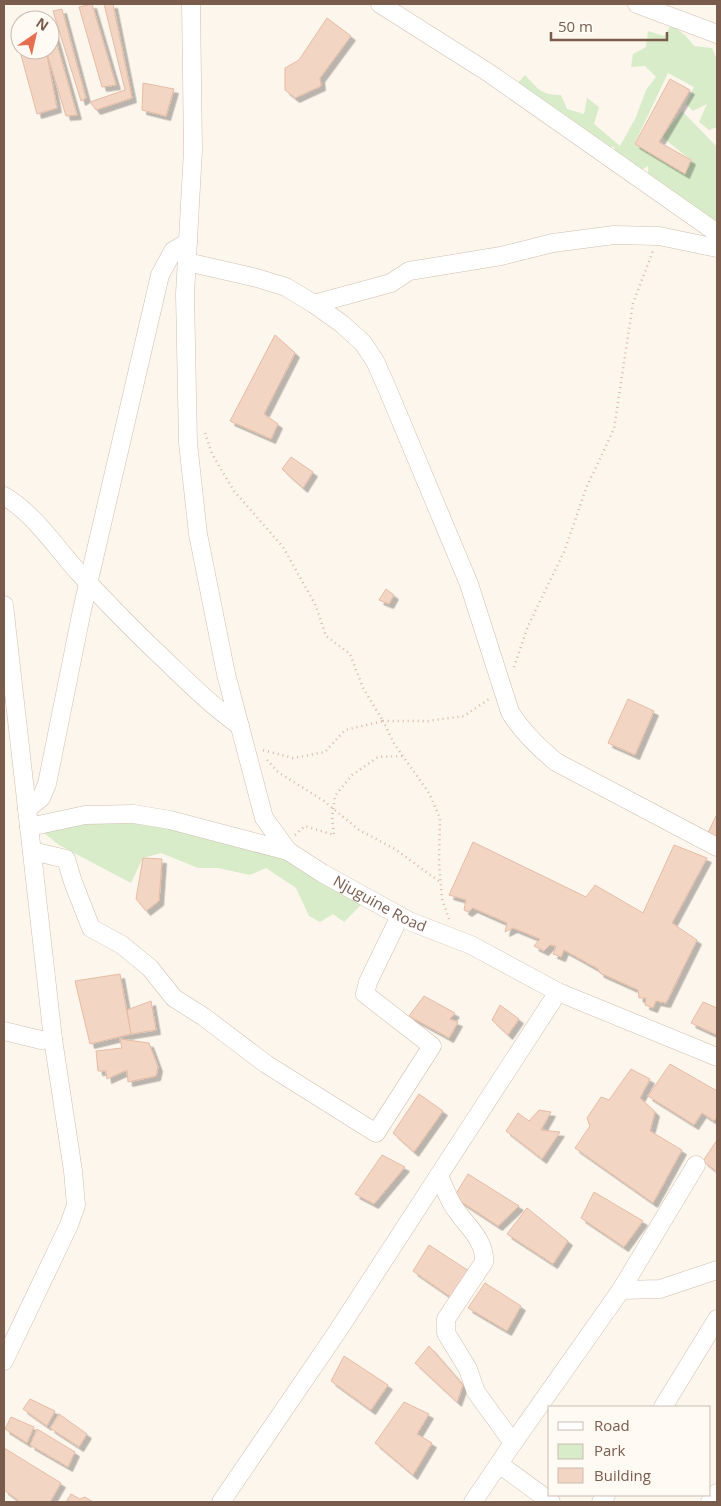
<svg xmlns="http://www.w3.org/2000/svg" width="721" height="1506" font-family="'Open Sans',sans-serif">
	<style>
		.green { fill: #d8ecc9 }
		.building { fill: #f3d5c3; stroke: #e6bba3; filter: url(#shadow) }
		.lines { fill: none; stroke-linecap: round; stroke-linejoin: round }
		.minor-casing { stroke: #d1beb0; stroke-width: 19 }
		.path { stroke: #d9b8a5; stroke-width: 2.5; stroke-dasharray: 1 4; stroke-linecap: butt }
		.minor { stroke: #fff; stroke-width: 18 }
		.labels { text-anchor: middle; stroke-width: 4; stroke-linejoin: round; paint-order: stroke }
		.street-label { font-size: 15px; fill: #7a5c4d; stroke: #fffaf3 }
	</style>
	<defs>
		<filter id="shadow"><feDropShadow dx="4.5" dy="4.5" stdDeviation="0" flood-color="#0004"/></filter>
	</defs>
	<rect width="100%" height="100%" fill="#fdf6ec"/>
	<g class="green">
		<path d="M 671,25 L 685,35 L 694,46 L 712,48 L 717,60 L 717,127 L 709,130 L 699,122 L 707,104 L 693,111 L 686,104 L 694,87 L 668,73 L 635,143 L 685,174 L 691,160 L 662,137 L 682,111 L 717,147 L 717,224 L 703,214 L 690,203 L 669,208 L 648,175 L 648,166 L 640,171 L 620,166 L 614,147 L 600,145 L 583,128 L 571,122 L 516,85 L 525,75 C 538,89 541,95 561,95 L 567,109 L 584,114 L 587,98 L 599,107 L 594,124 L 620,146 L 636,117 L 646,90 L 656,77 L 645,66 L 631,67 L 633,54 L 646,47 L 648,31 L 664,36 Z"/>
		<polygon points="134,814 288,851 368,898 344,922 333,914 320,922 309,916 296,888 266,868 250,875 218,868 198,868 161,853 143,858 131,883 59,845 44,833 85,815"/>
	</g>
	<g class="building">
		<polygon points="92,4 116,85 102,87 79,7"/>
		<polygon points="104,4 113,4 132,98 96,110 90,102 125,90"/>
		<polygon points="62,9 86,98 81,101 53,11"/>
		<polygon points="327,18 351,36 320,78 321,86 295,98 285,90 285,68 299,60"/>
		<polygon points="50,23 51,23 77,115 66,116 46,50 50,50"/>
		<polygon points="40,50 46,50 57,108 37,114 21,55"/>
		<polygon points="670,79 690,90 659,142 691,160 685,174 635,144"/>
		<polygon points="143,83 174,89 166,116 142,110"/>
		<polygon points="275,335 295,353 264,414 278,424 271,439 230,421"/>
		<polygon points="291,457 313,472 303,488 282,469"/>
		<polygon points="386,589 394,595 389,604 379,600"/>
		<polygon points="628,699 654,711 635,755 608,743"/>
		<polygon points="717,814 717,841 706,837"/>
		<polygon points="473,842 586,897 595,885 643,913 674,845 707,858 672,923 697,940 666,1003 656,1001 653,1008 645,1005 646,998 639,998 638,990 600,973 598,969 564,950 561,957 553,954 556,946 550,945 544,951 534,946 540,939 513,928 505,932 507,923 473,908 468,912 464,910 466,900 449,895"/>
		<polygon points="143,858 162,859 159,901 146,911 136,899"/>
		<polygon points="120,974 131,1034 90,1044 75,981"/>
		<polygon points="424,996 455,1013 450,1019 458,1022 449,1038 409,1016"/>
		<polygon points="151,1001 156,1030 131,1034 127,1010"/>
		<polygon points="703,1002 717,1008 717,1035 691,1023"/>
		<polygon points="500,1005 519,1019 508,1035 492,1020"/>
		<polygon points="120,1039 149,1043 158,1067 156,1076 128,1082 127,1070 107,1079 106,1071 98,1071 96,1051 122,1048"/>
		<polygon points="670,1064 717,1091 717,1117 714,1121 702,1113 694,1125 648,1096"/>
		<polygon points="631,1069 650,1079 640,1098 655,1112 650,1131 682,1150 653,1203 575,1148 590,1126 587,1118 601,1097 609,1100"/>
		<polygon points="419,1094 443,1111 414,1152 393,1133"/>
		<polygon points="539,1110 551,1112 541,1130 560,1132 542,1159 506,1131 518,1113 529,1121"/>
		<polygon points="717,1140 717,1172 703,1161"/>
		<polygon points="382,1155 405,1167 374,1204 355,1194"/>
		<polygon points="468,1174 519,1206 498,1226 454,1197"/>
		<polygon points="594,1192 643,1221 624,1247 581,1218"/>
		<polygon points="527,1208 568,1241 553,1264 507,1234"/>
		<polygon points="429,1245 475,1275 452,1298 413,1271"/>
		<polygon points="485,1283 521,1306 507,1331 468,1308"/>
		<polygon points="429,1346 463,1385 457,1402 415,1363"/>
		<polygon points="344,1356 388,1385 371,1410 331,1381"/>
		<polygon points="30,1399 55,1411 47,1426 23,1409"/>
		<polygon points="404,1402 429,1414 417,1434 432,1443 413,1475 375,1443"/>
		<polygon points="59,1414 87,1434 79,1447 50,1428"/>
		<polygon points="11,1417 34,1427 27,1443 5,1429"/>
		<polygon points="37,1429 75,1452 68,1467 30,1445"/>
		<polygon points="4,1448 61,1483 50,1502 17,1502 18,1500 4,1490"/>
		<polygon points="71,1494 80,1499 85,1497 93,1502 66,1502"/>
	</g>
	<g class="lines">
		<defs>
			<g id="minor">
				<polyline points="191,4 193,150 185,294 188,443 198,534 226,674 264,818 288,851"/>
				<polyline points="380,4 489,73 717,233"/>
				<polyline points="637,4 717,34"/>
				<path d="M 187,262 L 257,278 L 286,287 L 314,304 L 342,324 L 363,343 L 375,361 L 387,388 L 469,584 L 510,712 C 522,732 538,747 556,762 L 717,847"/>
				<polyline points="314,304 391,283 409,271 501,256 553,243 614,235 659,236 717,248"/>
				<path d="M 4,496 C 35,514 56,548 80,574 C 108,604 136,633 166,661 C 190,684 213,707 240,726"/>
				<polyline points="4,605 53,1039 41,1040 4,1031"/>
				<polyline points="27,809 41,798 47,784 82,610 160,275 173,251 188,242"/>
				<path id="s1" d="M 29,827 L 85,815 L 134,814 L 170,820 L 288,851 L 322,873 L 409,921 L 471,945 L 558,992 L 717,1057"/>
				<polyline points="32,851 66,859 73,882 91,928 122,945 150,968 174,998 204,1017 266,1064 376,1133 432,1046 365,994 368,982 400,916"/>
				<path d="M 439,1175 C 443,1185 447,1195 452,1204 C 463,1223 486,1239 484,1262 L 446,1319 L 446,1333 L 468,1369 L 476,1392 L 513,1443 L 473,1502"/>
				<polyline points="621,1290 660,1289 717,1270"/>
				<polyline points="4,1361 69,1225 76,1205 73,1171 53,1039"/>
				<polyline points="663,1407 717,1319"/>
				<polyline points="513,1443 621,1290 696,1165"/>
				<polyline points="499,1464 551,1502"/>
				<polyline points="221,1502 337,1332 558,992"/>
				<polyline points="601,1502 606,1495"/>
				<polyline points="710,1502 717,1493"/>
			</g>
		</defs>
		<use href="#minor" class="minor-casing"/>
		<g class="path">
			<polyline points="205,433 212,454 234,491 283,547 315,604 326,636 350,654 363,688 383,721 345,730 325,752 293,758 262,750"/>
			<polyline points="514,667 528,626 564,552 587,486 614,429 633,303 653,251"/>
			<polyline points="267,760 278,772 324,801 359,830 395,849 440,882"/>
			<polyline points="295,835 305,826 334,835 332,817 335,796 352,775 378,757 402,756"/>
			<polyline points="449,919 442,899 439,863 440,818 429,793 395,745 383,721 428,721 464,716 489,699"/>
		</g>
		<use href="#minor" class="minor"/>
	</g>
	<g class="labels">
		<g class="street-label">
			<text dy="5" stroke="none"><textPath href="#s1" startOffset="371">Njuguine Road</textPath></text>
		</g>
	</g>
	<rect width="721" height="1506" fill="none" stroke="#7a5c4d" stroke-width="10"/>
	<rect x="548" y="1406" width="162" height="90" fill="#fffaf3" stroke="#cabbb1"/>
	<rect x="558" y="1422" width="25" height="8" fill="#ffffff" stroke="#cabbb1"/>
	<text x="594" y="1431" font-size="15" fill="#7a5c4d">Road</text>
	<rect x="558" y="1444" width="25" height="15" fill="#d8ecc9" stroke="#cabbb1"/>
	<text x="594" y="1456" font-size="15" fill="#7a5c4d">Park</text>
	<rect x="558" y="1468" width="25" height="15" fill="#f3d5c3" stroke="#cabbb1"/>
	<text x="594" y="1481" font-size="15" fill="#7a5c4d">Building</text>
	<g transform="translate(35 35) rotate(34)"><circle r="24" fill="#fffaf3" stroke="#cabbb1"/>
	<path d="M0-4L9 19L0 12L-9 19Z" fill="#e76f51"/>
	<text y="-8" font-size="14" font-weight="bold" text-anchor="middle" fill="#7a5c4d">N</text>
	</g>
	<path d="M551 32v8h116v-8" fill="none" stroke="#7a5c4d" stroke-width="2.5"/>
	<text x="558" y="32" font-size="15" fill="#7a5c4d" stroke="#fffaf3" stroke-width="4" paint-order="stroke">50 m</text>
</svg>
